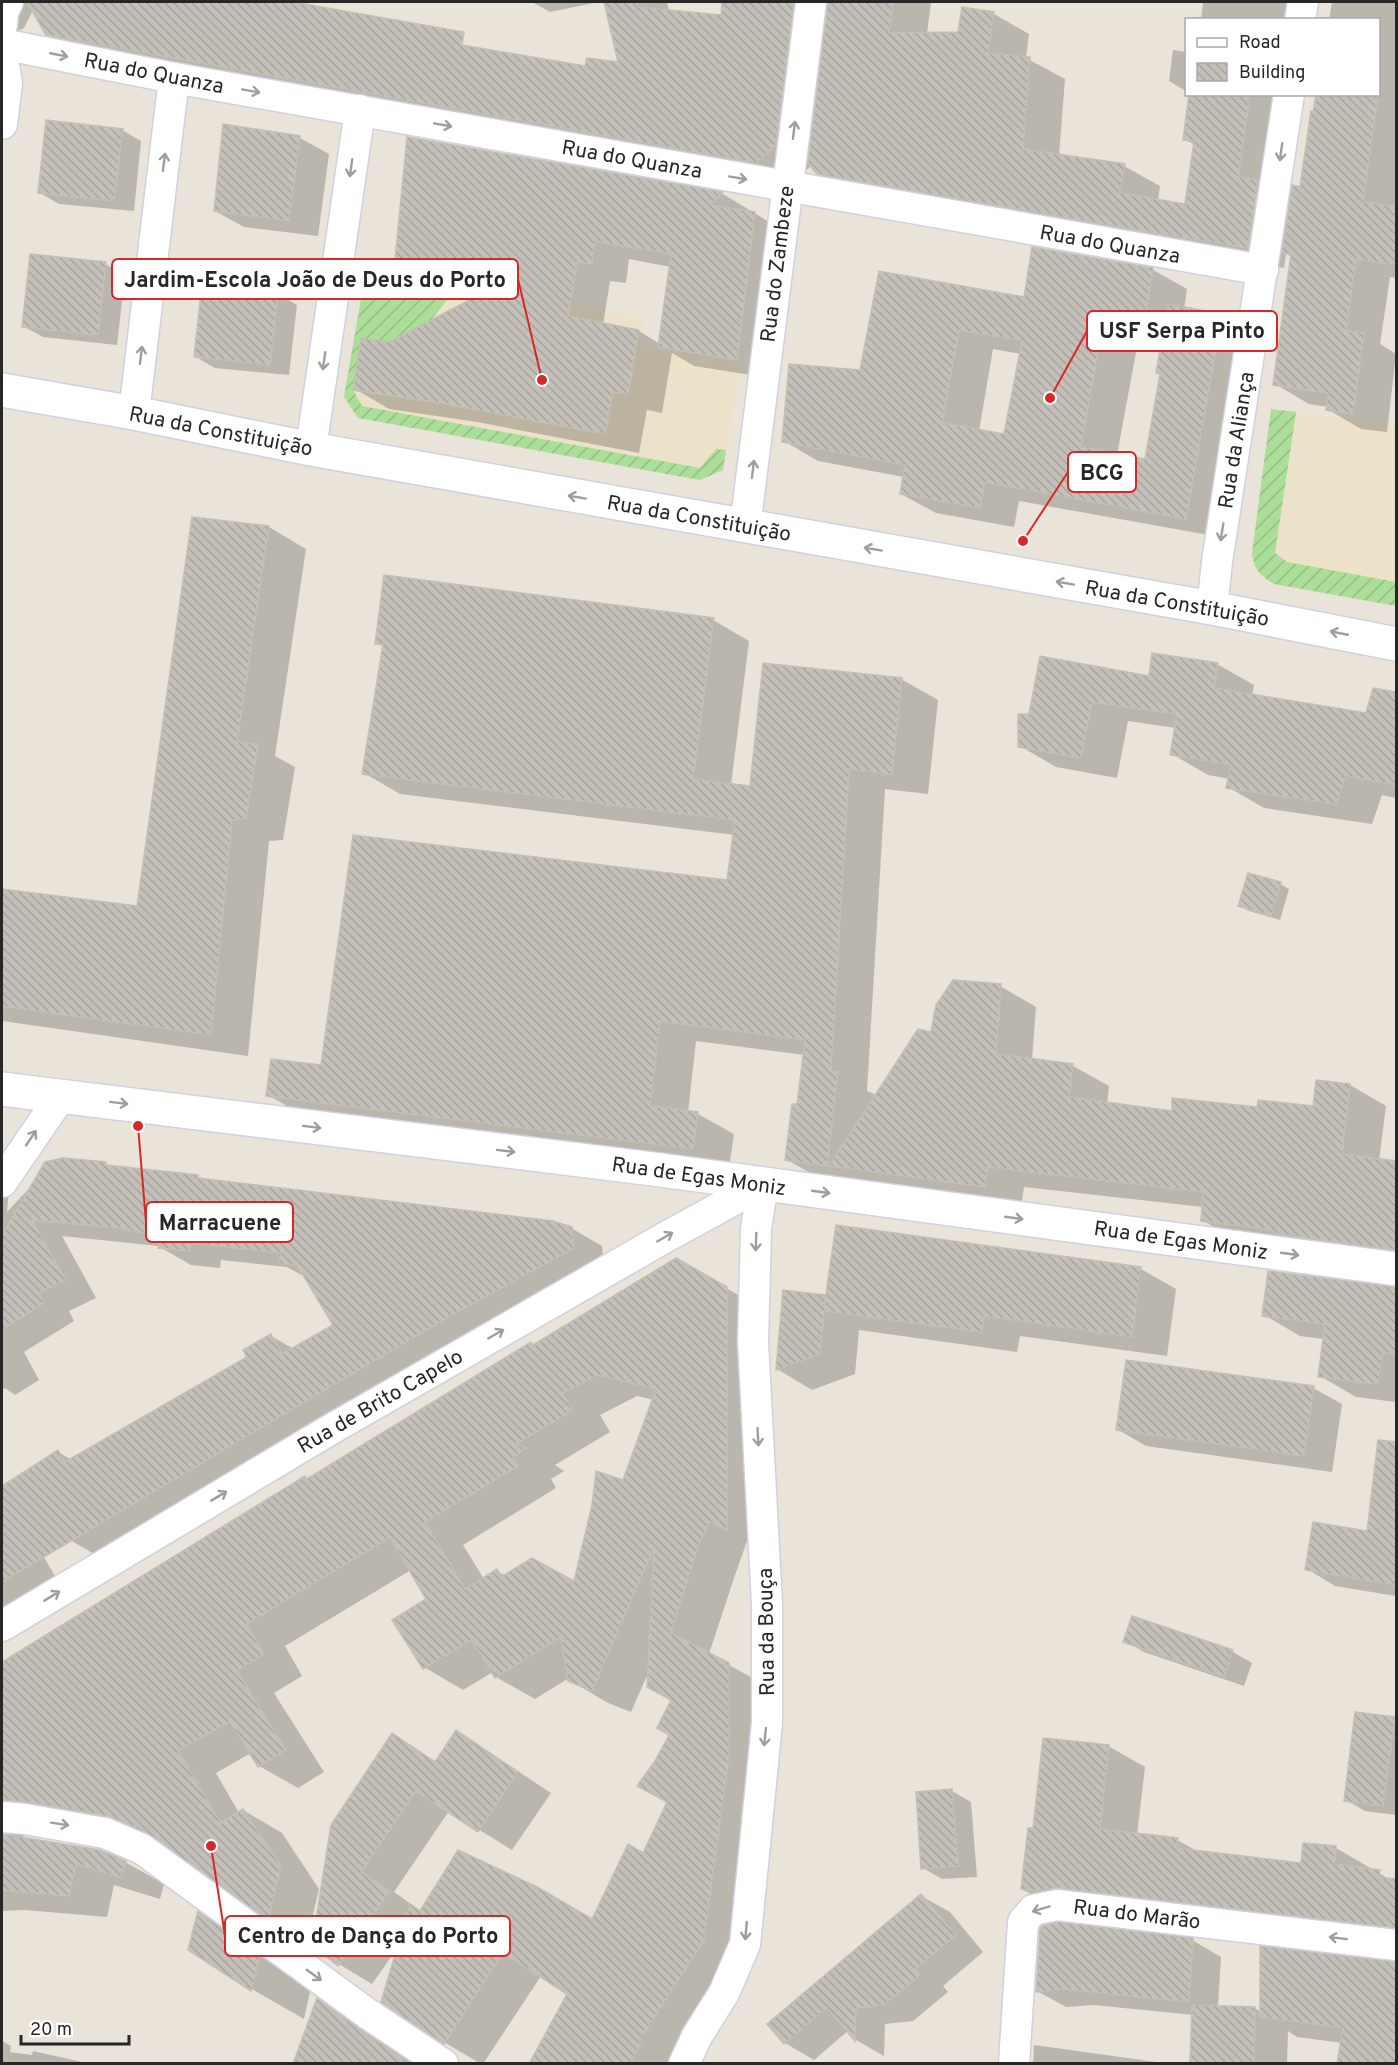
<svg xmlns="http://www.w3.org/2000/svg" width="1398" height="2065" font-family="Overpass,sans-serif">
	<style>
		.education { fill: #ebe2c9 }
		.garden { fill: url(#garden-furrows) }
		.shadow { fill: #0003; fill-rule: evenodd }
		.building { fill: url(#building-back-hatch); stroke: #c4bfb3; stroke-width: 1.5; fill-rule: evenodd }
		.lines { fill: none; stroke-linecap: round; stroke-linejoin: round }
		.street-casing { stroke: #cfd1e0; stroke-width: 33 }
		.secondary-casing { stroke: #cfd1e0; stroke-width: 36 }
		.street { stroke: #fff; stroke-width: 30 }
		.secondary { stroke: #fff; stroke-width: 33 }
		.oneway { stroke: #9e9e9e }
		.labels { text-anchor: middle; stroke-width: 4.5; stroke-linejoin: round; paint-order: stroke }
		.street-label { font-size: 21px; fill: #272727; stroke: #fff }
		.leader { fill: none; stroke: #d62828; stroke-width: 2 }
		.callout-dot { fill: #d62828; stroke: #fff; stroke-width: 2 }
		.callout { fill: #fff; stroke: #d62828; stroke-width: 2 }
		.callout-label { font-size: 22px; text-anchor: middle; font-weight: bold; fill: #272727 }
	</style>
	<defs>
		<pattern id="garden-furrows" width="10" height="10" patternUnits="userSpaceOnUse" patternTransform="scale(1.5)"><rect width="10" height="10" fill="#abde98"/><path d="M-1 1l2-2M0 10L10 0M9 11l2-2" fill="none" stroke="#93be83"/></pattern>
		<pattern id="building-back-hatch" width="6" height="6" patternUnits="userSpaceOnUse" patternTransform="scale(1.5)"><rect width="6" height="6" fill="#c4c0b9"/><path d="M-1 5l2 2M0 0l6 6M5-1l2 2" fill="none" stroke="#a8a59f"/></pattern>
	</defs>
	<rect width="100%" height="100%" fill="#e9e3d9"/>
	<g class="education">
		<polygon points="367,264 644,318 640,346 741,363 723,470 700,480 358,418 344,397"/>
		<polygon points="1271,409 1396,425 1396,606 1274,584 1260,576 1253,565 1252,553"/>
	</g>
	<g class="garden">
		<polygon points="367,264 453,281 450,296 431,320 389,342 361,338 353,390 362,406 700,468 716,449 726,450 723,470 700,480 358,418 344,397"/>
		<path d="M 1271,409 L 1296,412 L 1275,553 L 1287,562 L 1396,582 L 1396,606 L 1274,584 C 1260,575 1254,570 1252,553 Z"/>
	</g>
	<g class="shadow">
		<polygon points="2,2 155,2 166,4 167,2 284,2 378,18 411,37 586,68 620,64 605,2 667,2 669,11 722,16 724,2 931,2 927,34 960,34 994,14 1029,34 1026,58 1065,79 1059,156 1124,166 1160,186 1158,201 1186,205 1195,145 1184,139 1191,94 1299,94 1274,192 1291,201 1302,188 1318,94 1378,94 1378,20 1329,20 1332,2 1396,2 1396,278 1390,277 1380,344 1396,354 1387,432 1361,429 1327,409 1328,407 1309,404 1275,384 1292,257 1286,254 1284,268 1215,257 855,194 818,173 812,165 792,183 83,55 47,34 33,10 24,28 3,38"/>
		<polygon points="532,2 599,2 550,12"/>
		<polygon points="1203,2 1313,2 1310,20 1201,20"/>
		<polygon points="1173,50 1186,52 1186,91 1169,81"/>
		<polygon points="225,126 300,138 329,154 318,236 244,227 215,211"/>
		<polygon points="122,130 141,141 134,211 59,204 40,193"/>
		<path d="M 408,138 L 723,194 L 789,234 L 770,378 L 694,366 L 672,353 L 662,413 L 647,410 L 639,453 L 477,422 L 389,409 L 355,389 L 389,343 L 492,290 L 430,279 L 396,259 ZM 629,259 L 671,267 L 660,344 L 639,331 L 603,325 L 610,281 L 626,283 Z"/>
		<polygon points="105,264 125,275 117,345 43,337 23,326"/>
		<path d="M 1153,270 L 1187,289 L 1184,309 L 1222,315 L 1256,335 L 1220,537 L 1019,501 L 1014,527 L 936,513 L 901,494 L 904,477 L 818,461 L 784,441 L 862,372 L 1025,299 ZM 1139,336 L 1163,340 L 1162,375 L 1146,460 L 1117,455 ZM 993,349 L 1021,354 L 1006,436 L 979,431 Z"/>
		<polygon points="278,294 297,305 289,375 215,368 196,357"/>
		<polygon points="269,527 306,549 275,756 295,767 283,840 269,841 248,1056 2,1021 2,890 138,908"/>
		<polygon points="713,620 749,641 731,785 751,788 901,679 938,700 928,794 885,789 867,1091 874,1094 873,1101 933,1034 1000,986 1036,1007 1032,1060 1073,1066 1109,1086 1107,1104 1173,1112 1314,1108 1350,1085 1386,1106 1379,1161 1396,1163 1396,1265 1238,1241 1202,1220 1203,1207 1024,1187 1021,1207 823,1180 787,1160 798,1106 804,1055 696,1041 688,1112 698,1114 734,1134 729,1168 304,1116 268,1095 322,1067 729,881 735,835 400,794 364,773 384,647 377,643"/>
		<polygon points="1217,664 1254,685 1252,696 1367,715 1374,690 1396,693 1396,798 1382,795 1372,824 1264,808 1228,787 1230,779 1208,775 1172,754 1176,728 1128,721 1117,778 1056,767 1020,746 1031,716 1150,677"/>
		<polygon points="1280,884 1289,889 1280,920 1249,911 1240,906"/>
		<polygon points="2,1159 11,1165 7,1212 35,1182 105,1164 112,1168 198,1177 204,1181 571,1228 602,1246 604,1265 101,1558 70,1540 58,1452 72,1460 249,1358 271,1336 294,1349 335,1326 307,1278 287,1267 221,1260 220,1268 191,1265 158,1246 62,1236 96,1298 69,1311 74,1321 24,1352 39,1380 15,1395 5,1388 2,1390"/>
		<polygon points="837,1227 1141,1269 1176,1289 1167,1356 1020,1336 1017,1352 859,1330 855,1374 812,1390 777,1369 825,1296 827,1297"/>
		<path d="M 726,1288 L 765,1310 L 766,1551 L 747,1541 L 734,1578 L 709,1654 L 767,1686 L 749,1915 L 678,2064 L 591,2064 L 569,1994 L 541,1976 L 483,2064 L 481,2064 L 444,2042 L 399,1946 L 372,1984 L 339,1964 L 314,1945 L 392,1735 L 437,1762 L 456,1732 L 489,1752 L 551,1793 L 512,1850 L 449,1811 L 394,1892 L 421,1911 L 592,1921 L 644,1856 L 669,1803 L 656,1762 L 670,1735 L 672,1700 L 649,1671 L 631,1712 L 608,1703 L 569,1680 L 569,1678 L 535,1699 L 496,1677 L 493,1672 L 463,1690 L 424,1667 L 428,1600 L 411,1570 L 285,1646 L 302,1676 L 274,1693 L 324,1772 L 298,1788 L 259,1766 L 251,1753 L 216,1773 L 239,1813 L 243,1810 L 282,1833 L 319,1889 L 307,1940 L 269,1918 L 166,1845 L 148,1837 L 27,1829 L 23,1838 L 125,1862 L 164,1884 L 160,1899 L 114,1885 L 107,1917 L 25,1910 L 2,1911 L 2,1663 L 535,1346 ZM 637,1396 L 654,1400 L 624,1482 L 575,1583 L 506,1576 L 497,1571 L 484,1579 L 463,1545 L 556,1488 L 551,1479 L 564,1471 L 555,1465 L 610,1432 L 600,1415 Z"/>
		<polygon points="1394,1289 1396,1289 1396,1402 1356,1397 1320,1376 1324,1339 1300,1336 1264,1315"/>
		<polygon points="1313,1388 1342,1404 1332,1472 1146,1446 1117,1429"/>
		<polygon points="2,1510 24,1523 59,1583 2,1617"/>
		<polygon points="1370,1520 1396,1524 1396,1596 1335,1586 1307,1569 1368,1533"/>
		<polygon points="1133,1617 1233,1652 1252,1663 1244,1686 1144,1652 1125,1641"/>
		<polygon points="1394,1718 1396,1719 1396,1815 1365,1811 1346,1800"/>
		<polygon points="1108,1746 1145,1767 1137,1835 1177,1840 1199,1852 1302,1865 1305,1844 1336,1848 1396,1883 1396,1943 1059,1910 1022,1889 1034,1830"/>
		<polygon points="952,1791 971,1802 977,1877 942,1879 923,1868"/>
		<polygon points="921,1896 950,1912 983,1952 943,1986 948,1992 913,2021 885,2024 884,2056 856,2040 849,2030 814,2060 785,2043 769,2024"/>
		<polygon points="199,1914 251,1943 311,1987 304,2019 252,1989 190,1949"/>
		<polygon points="1192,1940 1221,1957 1218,2007 1255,2008 1261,2012 1396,1963 1396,2064 1339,2064 1342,2043 1297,2037 1288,2031 1287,2064 1192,2064 1193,2015 1094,2005 1066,2007 1037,1991"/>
		<polygon points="318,2001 370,2030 418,2064 361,2064"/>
		<polygon points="2,2041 11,2046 10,2052 32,2055 33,2051 91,2064 2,2064"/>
		<polygon points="1034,2045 1171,2064 1033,2064"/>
	</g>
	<g class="building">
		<polygon points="27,2 293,2 464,32 462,45 585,66 587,58 618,62 604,2 636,2 638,7 721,15 722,2 794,2 776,145 756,163 46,35"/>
		<polygon points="828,2 893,2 889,33 958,32 962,7 994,12 988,53 1030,57 1023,149 1125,164 1120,193 1185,204 1194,141 1183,140 1189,94 1250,94 1238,177 1258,180 1248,248 1178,237 817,174 808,163"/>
		<polygon points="1316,94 1378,94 1363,202 1396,206 1396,265 1356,259 1346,331 1364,333 1353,414 1326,410 1328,393 1273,385 1291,254 1282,253 1292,185 1300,187 1311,111 1313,112"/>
		<polygon points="46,120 123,129 114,201 38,193"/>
		<polygon points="223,124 300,136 289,221 214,211"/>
		<polygon points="407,137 723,192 710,205 755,212 737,360 658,347 671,254 595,241 592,264 577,262 568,316 639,330 628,394 613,392 605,434 441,403 353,390 361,338 389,342 508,280 395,260"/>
		<path d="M 1032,247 L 1153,268 L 1144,324 L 1104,317 L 1081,447 L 1145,459 L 1160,374 L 1156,373 L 1168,304 L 1222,314 L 1186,519 L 985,482 L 980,508 L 900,494 L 905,465 L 782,442 L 789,364 L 860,370 L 879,271 L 1024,297 ZM 959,330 L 1022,341 L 1004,434 L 942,423 Z"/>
		<polygon points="30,254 106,262 98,335 22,327"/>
		<polygon points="202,284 278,293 270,365 194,357"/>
		<polygon points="192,517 269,526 237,742 258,744 246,819 232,820 211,1035 2,1006 2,889 137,906"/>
		<polygon points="384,575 714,618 693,779 750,786 763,663 902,678 892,774 849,769 831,1071 838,1072 827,1166 785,1160 792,1104 797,1104 805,1040 660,1021 650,1106 698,1112 693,1149 266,1096 271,1059 321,1065 353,835 727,880 735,820 362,774 383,644 375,644"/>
		<polygon points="1152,653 1218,663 1214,688 1366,713 1373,688 1396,692 1396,785 1346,776 1336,804 1226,788 1231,765 1170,755 1177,714 1092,702 1081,758 1018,747 1018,714 1029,714 1040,656 1149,676"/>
		<polygon points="1248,873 1281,882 1271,916 1238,906"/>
		<polygon points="953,980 1001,984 996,1054 1073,1064 1069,1097 1172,1111 1172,1098 1257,1107 1258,1100 1313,1106 1316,1080 1350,1084 1342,1154 1396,1161 1396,1250 1273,1233 1273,1230 1201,1221 1203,1192 988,1167 985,1187 829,1166 918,1029 931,1032 936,1005"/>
		<polygon points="63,1158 106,1162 106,1165 198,1175 198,1178 553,1221 572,1227 574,1248 441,1321 2,1582 2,1486 58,1450 65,1462 247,1357 243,1350 271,1334 282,1354 333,1325 297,1265 279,1264 281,1253 191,1243 190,1251 158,1248 160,1235 129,1231 130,1229 32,1220 66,1280 39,1293 44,1303 2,1330 2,1235 45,1162"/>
		<polygon points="836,1225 1141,1267 1132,1337 984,1316 982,1332 824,1311 820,1354 776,1370 783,1290 825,1295 824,1307"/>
		<path d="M 676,1258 L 727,1287 L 727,1531 L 709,1521 L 695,1555 L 671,1633 L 729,1663 L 729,1755 L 704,1940 L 639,2041 L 641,2042 L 630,2064 L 529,2064 L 567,1994 L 503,1953 L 444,2044 L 381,2002 L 410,1904 L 420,1911 L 458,1850 L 537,1887 L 592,1919 L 628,1844 L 643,1853 L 667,1802 L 637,1786 L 655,1761 L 669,1735 L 657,1728 L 671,1700 L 647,1687 L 654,1547 L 592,1691 L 568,1681 L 561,1637 L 495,1678 L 472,1640 L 423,1669 L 392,1620 L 426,1599 L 390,1537 L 247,1624 L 264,1654 L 237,1671 L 286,1750 L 258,1767 L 230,1721 L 178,1751 L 221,1823 L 243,1809 L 281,1866 L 268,1920 L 136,1825 L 135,1827 L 108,1816 L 28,1802 L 2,1800 L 2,1662 L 305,1476 L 307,1479 L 531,1342 L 533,1345 ZM 598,1375 L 656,1389 L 623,1480 L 596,1471 L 592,1505 L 574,1581 L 532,1558 L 501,1577 L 497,1569 L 465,1589 L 425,1522 L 518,1466 L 513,1457 L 527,1448 L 516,1444 L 573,1410 L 562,1393 Z"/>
		<polygon points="1268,1271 1396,1287 1396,1354 1383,1353 1378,1384 1318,1377 1325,1324 1262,1316"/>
		<polygon points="1126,1360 1314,1386 1304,1456 1116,1430"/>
		<polygon points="1378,1440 1396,1442 1396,1585 1305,1570 1313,1522 1367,1531"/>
		<polygon points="1132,1616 1233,1650 1224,1677 1123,1642"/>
		<polygon points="1355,1712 1395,1717 1383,1806 1344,1801"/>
		<polygon points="456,1730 518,1772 478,1832 416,1791 361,1872 390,1891 338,1966 312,1945 331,1825 392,1733 435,1762"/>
		<polygon points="1043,1738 1109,1745 1100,1829 1178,1838 1176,1848 1301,1863 1303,1843 1336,1846 1334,1864 1380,1870 1379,1877 1396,1879 1396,1928 1059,1888 1037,1891 1021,1889 1028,1828 1033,1828"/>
		<polygon points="952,1789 958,1866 921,1869 916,1792"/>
		<polygon points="2,1834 100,1850 126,1861 121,1878 76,1864 69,1896 2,1890"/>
		<polygon points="921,1894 956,1935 915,1969 920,1975 884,2005 856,2008 855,2041 827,2008 784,2044 767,2024"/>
		<polygon points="198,1911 260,1956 251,1991 188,1950"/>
		<polygon points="1058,1922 1193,1938 1189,2002 1064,1989 1036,1992 1040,1929 1042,1926"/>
		<polygon points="1260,1946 1396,1962 1396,2064 1337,2064 1343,2028 1260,2017"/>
		<polygon points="317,1998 358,2028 411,2064 293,2064"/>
		<polygon points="1192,2005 1255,2007 1254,2064 1190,2064"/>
	</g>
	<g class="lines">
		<defs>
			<g id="street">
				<polyline points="1300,20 1303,2"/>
				<polyline points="2,25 3,12 8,2"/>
				<polyline points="2,44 174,78 1263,270"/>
				<polyline points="2,53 7,83 2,124"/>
				<polyline points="134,413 174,78"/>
				<polyline points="311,449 360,110"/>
				<polyline points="745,527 811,2"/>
				<polyline points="1212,608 1217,562 1289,94"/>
				<polyline points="2,1182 61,1096"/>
				<polyline points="2,1626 328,1431 664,1238 763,1184"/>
				<polyline points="2,1817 25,1819 105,1833 142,1849 368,2014 443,2064"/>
				<polyline points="684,2064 697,2036 724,1993 745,1944 767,1723 767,1604 753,1342 756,1229 763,1184"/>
				<polyline points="1014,2064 1023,1922 1033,1910 1057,1905 1396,1945"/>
			</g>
			<g id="secondary">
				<polyline points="2,390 134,413 311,449 1212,608 1396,644"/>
				<polyline points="2,1089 653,1169 1396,1269"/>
			</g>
		</defs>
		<use href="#street" class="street-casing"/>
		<use href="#secondary" class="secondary-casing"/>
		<use href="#street" class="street"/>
		<use href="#secondary" class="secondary"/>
	</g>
	<defs><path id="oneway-shaft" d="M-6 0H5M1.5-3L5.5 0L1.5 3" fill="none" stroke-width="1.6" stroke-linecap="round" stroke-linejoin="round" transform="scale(1.5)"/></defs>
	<g class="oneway">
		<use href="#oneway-shaft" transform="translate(59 55) rotate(11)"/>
		<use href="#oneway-shaft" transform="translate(251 91) rotate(10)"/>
		<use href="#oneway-shaft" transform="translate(443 125) rotate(10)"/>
		<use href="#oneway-shaft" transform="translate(794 130) rotate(-83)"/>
		<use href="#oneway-shaft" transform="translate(1281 152) rotate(98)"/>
		<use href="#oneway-shaft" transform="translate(164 162) rotate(-83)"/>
		<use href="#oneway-shaft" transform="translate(351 168) rotate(98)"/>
		<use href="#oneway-shaft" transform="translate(738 178) rotate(10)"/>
		<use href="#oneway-shaft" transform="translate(141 355) rotate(-83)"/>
		<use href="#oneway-shaft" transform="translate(324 361) rotate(98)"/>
		<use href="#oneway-shaft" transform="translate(753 469) rotate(-83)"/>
		<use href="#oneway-shaft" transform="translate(577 497) rotate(-170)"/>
		<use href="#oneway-shaft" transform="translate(1222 532) rotate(99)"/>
		<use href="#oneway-shaft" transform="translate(873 549) rotate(-170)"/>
		<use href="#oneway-shaft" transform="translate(1065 583) rotate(-170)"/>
		<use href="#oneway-shaft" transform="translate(1339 633) rotate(-169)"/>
		<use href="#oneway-shaft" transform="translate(119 1103) rotate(7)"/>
		<use href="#oneway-shaft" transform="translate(312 1127) rotate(7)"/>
		<use href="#oneway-shaft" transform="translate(31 1138) rotate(-56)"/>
		<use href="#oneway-shaft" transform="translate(506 1151) rotate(7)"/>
		<use href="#oneway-shaft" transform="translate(821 1192) rotate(8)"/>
		<use href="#oneway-shaft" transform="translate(1014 1218) rotate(8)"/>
		<use href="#oneway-shaft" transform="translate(665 1237) rotate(-30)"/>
		<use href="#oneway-shaft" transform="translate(756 1242) rotate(92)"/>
		<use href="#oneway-shaft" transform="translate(1290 1254) rotate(8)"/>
		<use href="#oneway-shaft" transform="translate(496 1334) rotate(-30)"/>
		<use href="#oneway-shaft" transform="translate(758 1437) rotate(87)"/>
		<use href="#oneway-shaft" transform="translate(219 1496) rotate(-31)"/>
		<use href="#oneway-shaft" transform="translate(52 1596) rotate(-31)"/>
		<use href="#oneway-shaft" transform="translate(765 1737) rotate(96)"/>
		<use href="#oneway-shaft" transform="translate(60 1824) rotate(9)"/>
		<use href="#oneway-shaft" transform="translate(1041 1909) rotate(163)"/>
		<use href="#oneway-shaft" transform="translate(746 1931) rotate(95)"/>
		<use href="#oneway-shaft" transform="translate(1338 1938) rotate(-173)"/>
		<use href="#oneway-shaft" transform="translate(314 1975) rotate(36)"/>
	</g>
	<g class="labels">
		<g class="street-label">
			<text transform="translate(154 73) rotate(11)" y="7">Rua do Quanza</text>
			<text transform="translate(632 159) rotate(10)" y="7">Rua do Quanza</text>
			<text transform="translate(1110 244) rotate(10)" y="7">Rua do Quanza</text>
			<text transform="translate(777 264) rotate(-83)" y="7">Rua do Zambeze</text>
			<text transform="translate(221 431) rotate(11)" y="7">Rua da Constituição</text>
			<text transform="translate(1236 440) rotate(-81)" y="7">Rua da Aliança</text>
			<text transform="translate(699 518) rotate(10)" y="7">Rua da Constituição</text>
			<text transform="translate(1177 603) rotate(10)" y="7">Rua da Constituição</text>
			<text transform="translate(699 1176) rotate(8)" y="7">Rua de Egas Moniz</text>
			<text transform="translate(1181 1240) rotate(8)" y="7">Rua de Egas Moniz</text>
			<text transform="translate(380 1401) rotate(-30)" y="7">Rua de Brito Capelo</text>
			<text transform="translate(766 1632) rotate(-91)" y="7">Rua da Bouça</text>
			<text transform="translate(1137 1914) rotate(7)" y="7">Rua do Marão</text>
		</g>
	</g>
	<path class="leader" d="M542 380L518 279M1050 398L1087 331M1023 541L1068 472M138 1126L146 1222M211 1846L225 1936"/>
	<g class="callout-dot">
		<circle cx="542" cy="380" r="6"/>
		<circle cx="1050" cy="398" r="6"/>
		<circle cx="1023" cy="541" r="6"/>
		<circle cx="138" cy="1126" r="6"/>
		<circle cx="211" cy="1846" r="6"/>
	</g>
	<g class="callout">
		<rect x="112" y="259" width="406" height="40" rx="6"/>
		<rect x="1087" y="311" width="190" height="40" rx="6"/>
		<rect x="1068" y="452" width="68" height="40" rx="6"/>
		<rect x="146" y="1202" width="147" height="40" rx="6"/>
		<rect x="225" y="1916" width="285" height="40" rx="6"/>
	</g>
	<g class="callout-label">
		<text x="315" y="287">Jardim-Escola João de Deus do Porto</text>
		<text x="1182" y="338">USF Serpa Pinto</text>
		<text x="1102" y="480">BCG</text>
		<text x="220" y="1230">Marracuene</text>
		<text x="368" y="1943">Centro de Dança do Porto</text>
	</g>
	<rect width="1398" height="2065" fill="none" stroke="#272727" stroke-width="6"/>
	<rect x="1185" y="18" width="195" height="78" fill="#ffffff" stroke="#a9a9a9" stroke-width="1.5"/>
	<rect x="1197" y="38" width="30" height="9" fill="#ffffff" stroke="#a9a9a9" stroke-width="1.5"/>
	<text x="1239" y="48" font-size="18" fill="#272727">Road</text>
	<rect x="1197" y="63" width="30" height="18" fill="url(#building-back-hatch)" stroke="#a9a9a9" stroke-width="1.5"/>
	<text x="1239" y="78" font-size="18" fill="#272727">Building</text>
	<path d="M21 2035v9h108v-9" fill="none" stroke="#272727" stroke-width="3"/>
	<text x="30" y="2035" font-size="18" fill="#272727" stroke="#ffffff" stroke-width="4.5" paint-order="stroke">20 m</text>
</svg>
